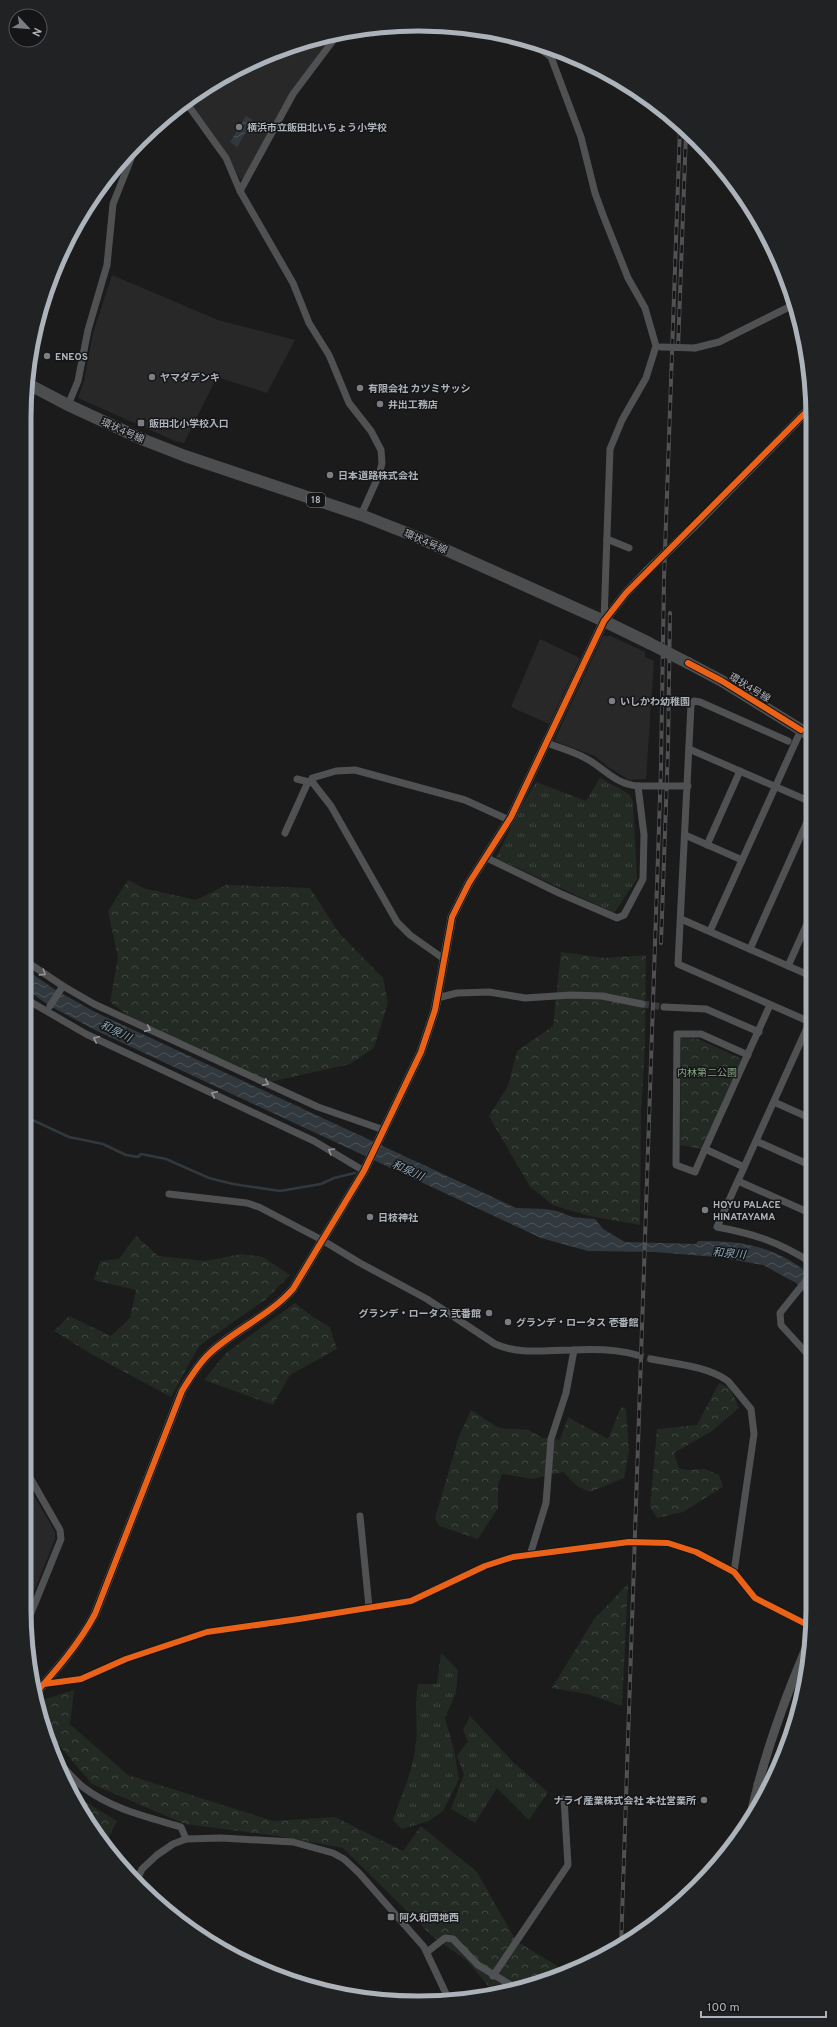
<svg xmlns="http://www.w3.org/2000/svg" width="837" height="2027" font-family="Overpass,'Noto Sans JP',sans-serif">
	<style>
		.built { fill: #282829 }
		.grass { fill: url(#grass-tufts) }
		.forest { fill: url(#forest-crowns) }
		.water { fill: url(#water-waves) }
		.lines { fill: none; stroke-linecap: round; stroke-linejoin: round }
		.stream { stroke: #31393e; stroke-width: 2.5 }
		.minor-tunnel { stroke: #38393b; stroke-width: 7; stroke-dasharray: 7 3.5; stroke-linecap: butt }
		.minor { stroke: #4f5153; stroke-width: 7 }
		.tertiary { stroke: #4f5153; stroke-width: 9 }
		.primary { stroke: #4c4d4f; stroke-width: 12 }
		.rail-casing { stroke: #505152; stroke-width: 4 }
		.rail { stroke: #151517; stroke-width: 2.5; stroke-dasharray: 8; stroke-linecap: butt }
		.minor-bridge { stroke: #4f5153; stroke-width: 7 }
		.tertiary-bridge { stroke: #4f5153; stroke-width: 9 }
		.primary-bridge { stroke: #4c4d4f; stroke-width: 12 }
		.cycleway-casing { stroke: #151517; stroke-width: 8 }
		.cycleway { stroke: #ea6118; stroke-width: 6 }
		.oneway { stroke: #91969b }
		.poi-dot { fill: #7a7e82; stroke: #151517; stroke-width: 1.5 }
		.labels { text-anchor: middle; stroke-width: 3; stroke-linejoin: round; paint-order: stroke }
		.shield { fill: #151517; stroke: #7f8489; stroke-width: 1 }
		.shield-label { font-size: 9px; font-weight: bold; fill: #adb3ba }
		.poi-label { font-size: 10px; font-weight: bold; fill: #adb3ba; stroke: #151517; text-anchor: start }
		.street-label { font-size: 10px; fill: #adb3ba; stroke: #151517 }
		.park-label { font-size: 10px; fill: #88a386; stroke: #151517 }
		.water-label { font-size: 11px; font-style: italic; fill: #88a3b1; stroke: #151517 }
		.rim { fill: none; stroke: #adb3ba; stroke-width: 5 }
	</style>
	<defs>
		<pattern id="grass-tufts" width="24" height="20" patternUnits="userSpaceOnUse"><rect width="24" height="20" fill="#232923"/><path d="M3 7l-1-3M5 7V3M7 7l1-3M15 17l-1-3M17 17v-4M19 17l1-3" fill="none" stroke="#404641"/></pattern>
		<pattern id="forest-crowns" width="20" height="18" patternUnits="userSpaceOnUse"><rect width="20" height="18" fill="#232923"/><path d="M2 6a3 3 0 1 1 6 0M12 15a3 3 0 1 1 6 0" fill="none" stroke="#404641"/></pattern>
		<pattern id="water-waves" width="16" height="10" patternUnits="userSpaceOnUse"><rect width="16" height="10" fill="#31393e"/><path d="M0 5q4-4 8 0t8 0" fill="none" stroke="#4c5358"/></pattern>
	</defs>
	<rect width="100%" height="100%" fill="#1b1b1b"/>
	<g class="built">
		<polygon points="334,35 284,103 244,178 240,179 224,151 188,100 244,65 316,38"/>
		<polygon points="112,275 218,320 295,340 267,393 217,377 184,443 175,441 78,398 84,381 93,333"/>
		<polygon points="603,636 611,636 645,652 645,657 654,661 646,779 629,780 608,767 595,756 554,741"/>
		<polygon points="540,639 580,658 549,724 511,707"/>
		<polygon points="24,1478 55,1532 55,1539 25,1614"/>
	</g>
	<g class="grass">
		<polygon points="600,778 629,794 633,801 637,879 614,913 496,858 520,809 536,782 586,801"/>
		<path d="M 441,1653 L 458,1670 L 456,1693 L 445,1718 L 454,1750 L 459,1779 L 443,1811 L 429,1821 L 402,1829 L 393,1820 C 401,1795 414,1769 416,1743 C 418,1723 414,1704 418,1684 L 437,1684 Z"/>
		<polygon points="470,1716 515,1764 548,1792 529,1820 497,1788 475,1823 451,1809 464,1774 457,1756 468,1741 463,1730"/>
	</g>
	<g class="forest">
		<polygon points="128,880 143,888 196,900 226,885 310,888 339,933 383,978 388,1003 374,1048 350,1064 270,1082 150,1032 110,1002 118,957 108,911"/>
		<polygon points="561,952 605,958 646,955 645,1044 641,1116 640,1225 589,1216 553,1205 530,1187 489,1116 508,1086 517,1051 553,1026"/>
		<polygon points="681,1038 698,1039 742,1059 701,1149 680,1145"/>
		<polygon points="136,1236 158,1256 205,1261 241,1254 263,1257 290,1275 265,1300 199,1346 171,1397 93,1355 54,1331 69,1316 111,1336 130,1318 136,1290 94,1280 100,1261 119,1259"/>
		<polygon points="295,1303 313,1317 330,1327 337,1349 290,1375 273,1405 204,1380 226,1353"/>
		<polygon points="719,1383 730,1388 739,1408 712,1431 674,1453 679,1468 687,1470 705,1469 719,1475 723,1487 683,1512 657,1518 650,1507 657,1429 697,1425"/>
		<polygon points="621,1407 626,1409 629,1451 624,1478 590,1492 577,1486 563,1472 532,1479 502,1474 498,1484 498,1508 478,1539 439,1526 435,1518 459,1436 471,1410 499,1428 529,1430 543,1438 560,1440 568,1417 608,1439"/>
		<polygon points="628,1584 622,1706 587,1694 552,1688 594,1619"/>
		<polygon points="74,1690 70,1724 128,1775 273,1821 335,1817 403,1851 421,1826 477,1872 516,1941 569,1973 496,1995 467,1961 431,1935 343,1848 277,1836 185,1824 92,1784 46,1730 36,1702"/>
		<polygon points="69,1788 76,1796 117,1821 105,1845 77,1806"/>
	</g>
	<g class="water">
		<polygon points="246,116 253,120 237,147 230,142"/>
		<path d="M 24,968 L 54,989 L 95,1012 L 516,1208 L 544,1209 L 557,1211 L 572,1217 L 595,1219 L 603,1229 L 625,1242 L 696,1244 L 698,1241 C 745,1241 775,1246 812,1276 L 812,1301 L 796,1283 L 763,1265 L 717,1257 L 655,1252 L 588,1251 L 541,1238 L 97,1031 L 50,1006 L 24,988 Z"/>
	</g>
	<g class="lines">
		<polyline class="stream" points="24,1116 69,1137 103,1144 126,1155 138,1157 141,1154 166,1159 209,1178 233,1184 280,1191 321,1184 334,1178 355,1173"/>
		<g class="minor-tunnel">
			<polyline points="642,1004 664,1007"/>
			<polyline points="637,1355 651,1359"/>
		</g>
		<g class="minor">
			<polyline points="531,42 551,57 581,137 595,193 603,215 628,278 645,308 656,346 646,378 622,420 610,449 604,621"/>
			<polyline points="551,57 557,51"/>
			<polyline points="185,101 226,158 240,191 293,283 309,323 329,355 349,403 371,431 381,450 382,463 379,475 361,515"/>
			<polyline points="240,191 293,94 338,34"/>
			<polyline points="695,348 719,342 793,305"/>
			<polyline points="68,405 78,381 88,330 107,265 113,204 136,146"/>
			<polyline points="607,539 629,548"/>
			<polyline points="788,741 700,702 694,701 691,705 678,964 810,1022"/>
			<polyline points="689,749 811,802"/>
			<polyline points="297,779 313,783"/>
			<polyline points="285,833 308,782"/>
			<polyline points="685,835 742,860"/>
			<polyline points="707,845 740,771"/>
			<path d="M 485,857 L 559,893 L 617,918 L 624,915 L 643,879 L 644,835 L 638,786 C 615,784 605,769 587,759 C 575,752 560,748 547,743"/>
			<polyline points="681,919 811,976"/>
			<polyline points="710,931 801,730"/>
			<polyline points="750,949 811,813"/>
			<polyline points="444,959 410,935 397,922 331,806 313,783 312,778 336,771 355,770 465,800 509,820"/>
			<polyline points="24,960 63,986 94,1004 318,1107 384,1130"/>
			<polyline points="788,966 811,915"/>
			<polyline points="24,998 86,1034 314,1141 364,1171"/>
			<polyline points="437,998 457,993 489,992 525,998 571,995 602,996 642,1004"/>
			<polyline points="50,1006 63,986"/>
			<polyline points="664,1007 706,1009 759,1032"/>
			<path d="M 811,1019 L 717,1227 C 755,1234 779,1242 812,1263"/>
			<polyline points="774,1102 812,1119"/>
			<polyline points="756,1141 812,1166"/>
			<polyline points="705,1149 695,1172 676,1165 677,1034 701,1034 748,1055"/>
			<polyline points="744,1167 705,1149 770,1005"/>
			<polyline points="738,1181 812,1214"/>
			<path d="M 169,1194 L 247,1203 L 259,1207 L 322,1240 L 360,1263 L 427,1299 L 495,1344 C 520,1355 546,1350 572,1350 C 593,1349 617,1349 637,1355"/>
			<polyline points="812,1273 780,1313 781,1325 812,1359"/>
			<path d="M 651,1359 C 676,1364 707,1366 728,1381 L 751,1409 L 754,1434 L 734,1572"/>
			<polyline points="24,1467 60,1530 61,1539 29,1618 29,1633 37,1691"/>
			<polyline points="360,1516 369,1607"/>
			<polyline points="530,1555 546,1503 551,1439 566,1393 574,1350"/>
			<polyline points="44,1684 81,1679 126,1659 207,1632 299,1619 411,1601 485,1566 513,1557 629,1542 668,1543 696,1552 734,1572 755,1598 812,1627"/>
			<path d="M 55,1758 C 64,1768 73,1779 83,1787 C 111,1809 148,1817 181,1827 L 186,1839"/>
			<polyline points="757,1784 770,1787"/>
			<polyline points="136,1882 142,1869 157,1855 173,1844 186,1839 221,1838 293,1842 333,1853 344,1859 359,1873 424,1947 449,2000"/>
			<polyline points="427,1952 445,1938 453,1939 478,1965 517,1989"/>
			<polyline points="493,1976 568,1865 564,1799"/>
		</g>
		<g class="tertiary">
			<polyline points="695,525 810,408"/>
			<path d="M 34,1695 C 57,1669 79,1644 95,1614 L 182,1391 C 190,1378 198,1364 210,1353 C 236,1329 269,1316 293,1289 L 364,1171 L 421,1052 L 435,1010 L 452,917 L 469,883 L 511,817 L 604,621 L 626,593 L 647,571"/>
			<path d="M 750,1819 C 763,1756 785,1697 811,1637"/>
		</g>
		<g class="primary">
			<polyline points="26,383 68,405 144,440 185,456 361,515 417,537 604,621 649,643"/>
			<polyline points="688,663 722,681 811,736"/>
		</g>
		<defs>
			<g id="rail">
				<polyline points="678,349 686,133"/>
				<polyline points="661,943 668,748 670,613"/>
				<polyline points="621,1946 661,767 664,579 680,127"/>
			</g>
		</defs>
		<use href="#rail" class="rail-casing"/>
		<use href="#rail" class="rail"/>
		<g class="minor-bridge">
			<polyline points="661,347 695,348"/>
			<polyline points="638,786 688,786"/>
		</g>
		<polyline class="tertiary-bridge" points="647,571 695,525"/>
		<polyline class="primary-bridge" points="649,643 688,663"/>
		<defs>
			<g id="cycleway">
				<polyline points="688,663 722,681 801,730"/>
				<polyline points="44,1684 81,1679 126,1659 207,1632 299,1619 411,1601 485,1566 513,1557 629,1542 668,1543 696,1552 734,1572 755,1598 812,1627"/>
				<path d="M 34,1695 C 57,1669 79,1644 95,1614 L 182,1391 C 190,1378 198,1364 210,1353 C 236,1329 269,1316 293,1289 L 364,1171 L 421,1052 L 435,1010 L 452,917 L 469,883 L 511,817 L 604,621 L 626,593 L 810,408"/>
			</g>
		</defs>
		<use href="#cycleway" class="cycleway-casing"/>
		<use href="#cycleway" class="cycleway"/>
	</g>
	<defs><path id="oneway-chevron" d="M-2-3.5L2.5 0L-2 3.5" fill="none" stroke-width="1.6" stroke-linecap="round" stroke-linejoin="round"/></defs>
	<g class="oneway">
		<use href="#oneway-chevron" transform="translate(43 973) rotate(33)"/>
		<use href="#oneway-chevron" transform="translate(148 1029) rotate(25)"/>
		<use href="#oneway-chevron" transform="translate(96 1039) rotate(-155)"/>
		<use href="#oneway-chevron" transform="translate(266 1083) rotate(25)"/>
		<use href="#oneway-chevron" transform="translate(214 1094) rotate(-155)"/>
		<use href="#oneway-chevron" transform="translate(331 1151) rotate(-149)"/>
	</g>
	<g class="poi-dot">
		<circle cx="239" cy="127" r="4"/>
		<circle cx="47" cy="356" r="4"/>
		<circle cx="152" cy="377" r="4"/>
		<circle cx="360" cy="388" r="4"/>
		<circle cx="380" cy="404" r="4"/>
		<rect x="137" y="419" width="8" height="8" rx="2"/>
		<circle cx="330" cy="475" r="4"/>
		<circle cx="612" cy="701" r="4"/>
		<circle cx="705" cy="1210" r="4"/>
		<circle cx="370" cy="1217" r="4"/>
		<circle cx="489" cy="1313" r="4"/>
		<circle cx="508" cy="1322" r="4"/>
		<circle cx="704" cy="1800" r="4"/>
		<rect x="387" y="1913" width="8" height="8" rx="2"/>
	</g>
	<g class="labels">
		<rect class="shield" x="307" y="493" width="18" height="14" rx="3"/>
		<g class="shield-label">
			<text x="316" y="503">18</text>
		</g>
		<g class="poi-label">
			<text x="247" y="131">横浜市立飯田北いちょう小学校</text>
			<text x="55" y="360">ENEOS</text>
			<text x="160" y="381">ヤマダデンキ</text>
			<text x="368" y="392">有限会社 カツミサッシ</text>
			<text x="388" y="408">井出工務店</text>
			<text x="149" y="427">飯田北小学校入口</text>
			<text x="338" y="479">日本道路株式会社</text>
			<text x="620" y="705">いしかわ幼稚園</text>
			<text x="713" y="1208">HOYU PALACE<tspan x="713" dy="12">HINATAYAMA</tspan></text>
			<text x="378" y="1221">日枝神社</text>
			<text x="481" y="1317" text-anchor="end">グランデ・ロータス 弐番館</text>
			<text x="516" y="1326">グランデ・ロータス 壱番館</text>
			<text x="696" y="1804" text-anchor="end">ナライ産業株式会社 本社営業所</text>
			<text x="399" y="1921">阿久和団地西</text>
		</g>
		<g class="street-label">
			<text transform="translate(123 430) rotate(24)" y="4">環状4号線</text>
			<text transform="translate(426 541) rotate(23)" y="4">環状4号線</text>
			<text transform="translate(750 687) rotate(31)" y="4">環状4号線</text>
		</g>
		<g class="park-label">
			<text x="707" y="1076">内林第二公園</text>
		</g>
		<g class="water-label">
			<text transform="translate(116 1031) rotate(26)" y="4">和泉川</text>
			<text transform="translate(408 1170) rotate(24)" y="4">和泉川</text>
			<text transform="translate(729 1253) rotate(5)" y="4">和泉川</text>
		</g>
	</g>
	<path d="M0 0H837V2027H0ZM418 31H419A387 387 0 0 1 806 418V1609A387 387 0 0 1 419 1996H418A387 387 0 0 1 31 1609V418A387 387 0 0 1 418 31Z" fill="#212224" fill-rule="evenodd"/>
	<path class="rim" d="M418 31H419A387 387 0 0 1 806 418V1609A387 387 0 0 1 419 1996H418A387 387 0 0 1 31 1609V418A387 387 0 0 1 418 31Z"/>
	<g transform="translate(28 28) rotate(116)"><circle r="19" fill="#151517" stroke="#525458"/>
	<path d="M0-3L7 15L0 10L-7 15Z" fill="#7a7e82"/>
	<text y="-6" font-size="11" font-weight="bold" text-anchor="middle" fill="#adb3ba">N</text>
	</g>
	<path d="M701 2011v6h125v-6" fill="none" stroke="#adb3ba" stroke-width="2"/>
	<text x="707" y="2011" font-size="12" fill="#adb3ba" stroke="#151517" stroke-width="3" paint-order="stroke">100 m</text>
</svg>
